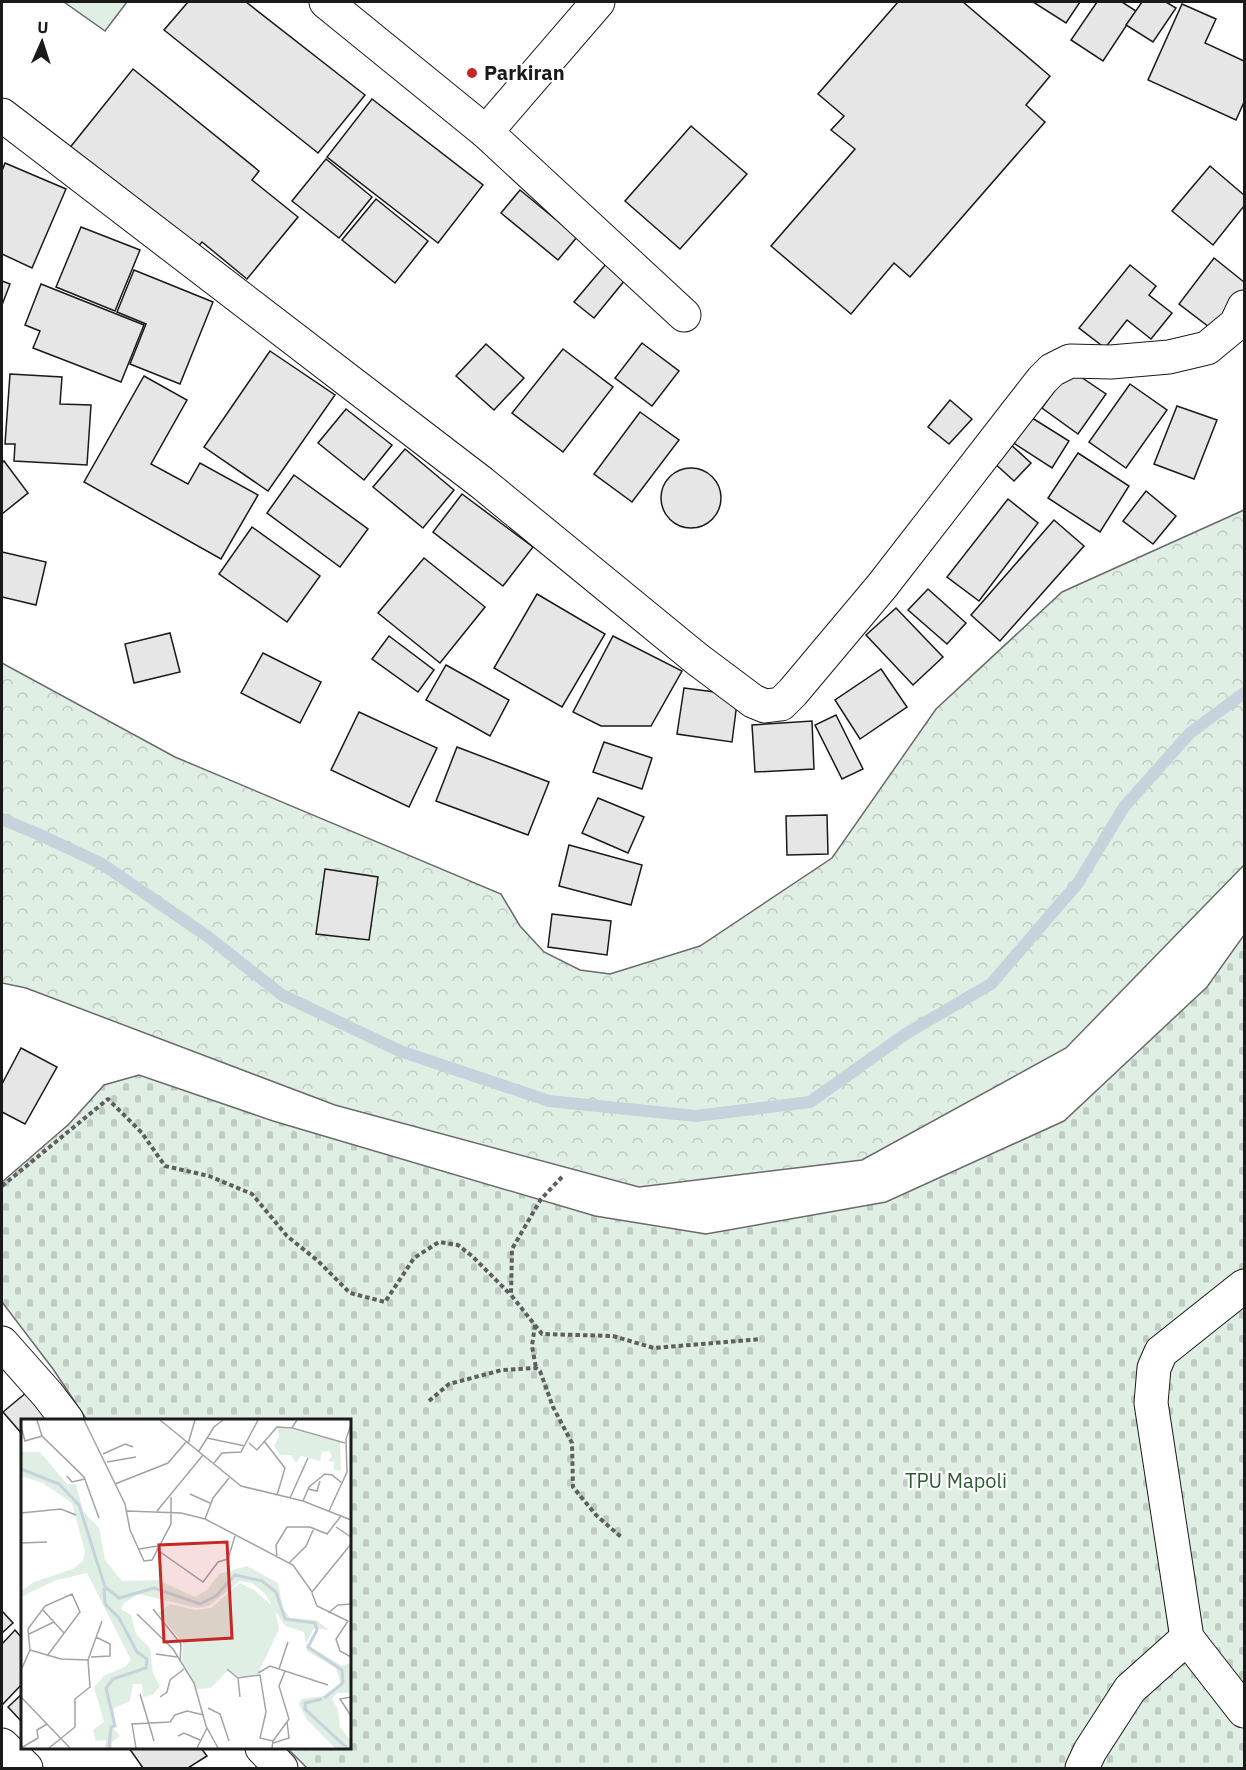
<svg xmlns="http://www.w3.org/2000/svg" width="1246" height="1770" font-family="'IBM Plex Sans',sans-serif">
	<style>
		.green { fill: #e0efe3; stroke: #6a6a6a; stroke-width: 1.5 }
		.forest { fill: url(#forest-crowns); stroke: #6a6a6a; stroke-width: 1.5 }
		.cemetery { fill: url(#cemetery-stones); stroke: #6a6a6a; stroke-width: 1.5 }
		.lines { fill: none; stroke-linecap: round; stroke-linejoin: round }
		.stream { stroke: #c6d2dc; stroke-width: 12 }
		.building { fill: #e6e6e6; stroke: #1a1a1a; stroke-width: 1.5 }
		.minor-casing { stroke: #1a1a1a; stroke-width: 35 }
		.path { stroke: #5f5f5f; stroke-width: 4; stroke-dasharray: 4.5 3; stroke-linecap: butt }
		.minor { stroke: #fff; stroke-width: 33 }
		.poi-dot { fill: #c62828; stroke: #fff; stroke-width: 2 }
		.labels { text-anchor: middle; stroke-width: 4.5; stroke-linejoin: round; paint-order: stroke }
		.poi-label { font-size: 20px; font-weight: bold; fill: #1a1a1a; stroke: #fff; text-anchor: start }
		.park-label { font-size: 20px; fill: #2b5a34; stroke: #fff }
		.inset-river { fill: none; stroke: #c6d2dc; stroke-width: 3 }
		.inset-road { fill: none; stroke: #a3a3a3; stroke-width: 1.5 }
		.view { fill: #c62828; fill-opacity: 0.15; stroke: #c62828; stroke-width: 3 }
		.inset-edge { fill: none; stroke: #1a1a1a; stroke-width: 3 }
	</style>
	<defs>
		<pattern id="forest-crowns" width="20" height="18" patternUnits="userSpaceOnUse" patternTransform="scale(1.5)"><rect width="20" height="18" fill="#e0efe3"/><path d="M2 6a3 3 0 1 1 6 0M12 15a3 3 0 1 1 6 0" fill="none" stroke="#c0ccc2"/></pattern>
		<pattern id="cemetery-stones" width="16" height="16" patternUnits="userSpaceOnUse" patternTransform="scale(1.5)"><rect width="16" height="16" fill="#e0efe3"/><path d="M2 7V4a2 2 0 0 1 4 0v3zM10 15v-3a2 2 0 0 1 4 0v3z" fill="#c0ccc2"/></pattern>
	</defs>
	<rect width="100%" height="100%" fill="#fff"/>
	<polygon class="green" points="64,2 127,2 105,31"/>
	<polygon class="forest" points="1244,510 1244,865 1066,1048 862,1160 639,1187 335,1105 26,988 2,983 2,663 175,757 501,894 520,926 544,952 580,970 610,974 700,946 832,858 936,709 1062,592"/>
	<polygon class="cemetery" points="1244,935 1244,1768 307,1768 287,1748 350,1748 350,1420 87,1420 53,1369 2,1302 2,1182 69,1124 104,1085 139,1075 273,1121 595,1216 706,1234 886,1202 1064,1121 1207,987"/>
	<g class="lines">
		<polyline class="stream" points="2,819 38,834 102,864 207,936 282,995 400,1051 549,1101 696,1116 810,1102 907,1033 991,984 1078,883 1124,807 1190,733 1244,693"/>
	</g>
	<g class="building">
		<polygon points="188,2 246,2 365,95 318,153 164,30"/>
		<polygon points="898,2 963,2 1050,76 1026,105 1045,122 910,277 894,263 851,314 771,246 855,149 831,130 844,116 818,94"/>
		<polygon points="1033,2 1080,2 1066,23"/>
		<polygon points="1097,2 1122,2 1136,11 1103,61 1071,40"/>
		<polygon points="1142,2 1166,2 1176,8 1153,42 1126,25"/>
		<polygon points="1182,4 1216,19 1205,43 1244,61 1244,102 1236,120 1148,80"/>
		<polygon points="133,69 259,171 252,180 298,217 247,279 202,242 194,251 68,150"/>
		<polygon points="372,99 483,185 438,243 327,157"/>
		<polygon points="691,126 747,174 680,249 625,201"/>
		<polygon points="326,159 372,197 339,238 292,201"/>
		<polygon points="5,163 66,189 32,268 2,254 2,171"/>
		<polygon points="1210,166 1244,195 1244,206 1213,245 1172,211"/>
		<polygon points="520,190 577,237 558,260 501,213"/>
		<polygon points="376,199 428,241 395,283 342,240"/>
		<polygon points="81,227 140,250 115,311 56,287"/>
		<polygon points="1214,258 1244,282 1244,289 1213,330 1179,304"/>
		<polygon points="606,264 625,280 594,318 574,302"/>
		<polygon points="1130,265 1156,286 1149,295 1172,313 1151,339 1127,320 1105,348 1079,328"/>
		<polygon points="134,270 213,302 180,384 130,364 146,324 117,312"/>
		<polygon points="2,281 10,284 2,305"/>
		<polygon points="41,284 144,325 121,382 33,348 40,331 25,325"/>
		<polygon points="642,343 679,371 652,406 615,378"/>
		<polygon points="486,344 524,378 494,410 456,376"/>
		<polygon points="563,349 613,387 563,452 512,413"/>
		<polygon points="270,351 335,395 268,491 204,447"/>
		<polygon points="1069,369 1106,394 1078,434 1042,408"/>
		<polygon points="10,374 62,377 60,404 91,405 87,465 14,461 15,444 5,444"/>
		<polygon points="144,376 187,400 151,464 188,484 200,463 258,495 221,559 84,482"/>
		<polygon points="1130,384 1167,410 1126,468 1089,442"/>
		<polygon points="950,400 972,419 949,444 928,427"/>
		<polygon points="1177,406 1217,420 1194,479 1154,464"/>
		<polygon points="346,409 392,445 364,480 318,443"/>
		<polygon points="640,412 679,440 632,502 594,474"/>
		<polygon points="1029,416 1069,441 1052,468 1012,442"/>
		<polygon points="1009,443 1031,463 1014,481 992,461"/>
		<polygon points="405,449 454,490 423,528 373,487"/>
		<polygon points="1078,453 1129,486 1100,532 1048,498"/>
		<polygon points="4,461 28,493 2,514 2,463"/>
		<circle cx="691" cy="498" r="30"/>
		<polygon points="294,475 368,529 340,567 267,513"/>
		<polygon points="1146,491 1176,516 1153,544 1123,521"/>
		<polygon points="462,494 533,547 503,586 433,532"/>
		<polygon points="1008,499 1038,523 979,601 947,577"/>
		<polygon points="1054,520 1084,546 1000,641 971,615"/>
		<polygon points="252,527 320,576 287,622 219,574"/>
		<polygon points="2,552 46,562 36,605 2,597"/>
		<polygon points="424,558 485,607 440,663 378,613"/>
		<polygon points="928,589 966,623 947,644 908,610"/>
		<polygon points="537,594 605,634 562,707 494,668"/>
		<polygon points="896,608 943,657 913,685 866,635"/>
		<polygon points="170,633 180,672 134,683 125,644"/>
		<polygon points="389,636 434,670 418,692 372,659"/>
		<polygon points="613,636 682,671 651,726 601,726 573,712"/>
		<polygon points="263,653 321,682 300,723 241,693"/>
		<polygon points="446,665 509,700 490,736 426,700"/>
		<polygon points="881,669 907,707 860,739 835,700"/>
		<polygon points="684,688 738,695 732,742 677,734"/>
		<polygon points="359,712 437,748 409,807 331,770"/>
		<polygon points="836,715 863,769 842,779 815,725"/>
		<polygon points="812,721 814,769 755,772 752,725"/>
		<polygon points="604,742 652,758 642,789 593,772"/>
		<polygon points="457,747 549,782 528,835 436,801"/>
		<polygon points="598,798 644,817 628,853 582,833"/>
		<polygon points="827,815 828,854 787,855 786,816"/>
		<polygon points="569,845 642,865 631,905 559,886"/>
		<polygon points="325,869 378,877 369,940 316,934"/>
		<polygon points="552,914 611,921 607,955 548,947"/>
		<polygon points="21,1048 57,1067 25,1124 2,1112 2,1084"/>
		<polygon points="27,1392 51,1420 22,1420 22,1434 3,1412"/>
		<polygon points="2,1611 13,1623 2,1633"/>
		<polygon points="15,1630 22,1638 22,1684 2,1705 2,1644"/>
		<polygon points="22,1694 22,1722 8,1707"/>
		<polygon points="129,1748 201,1748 207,1756 188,1768 143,1768"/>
	</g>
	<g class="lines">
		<defs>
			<g id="minor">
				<polyline points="326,2 486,132 684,315"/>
				<polyline points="2,115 482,483 697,659 753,701 765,706 781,704 793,692 882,586 1042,380 1052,370 1070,361 1111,362 1169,357 1207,348 1236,324 1244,307"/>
				<polyline points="486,132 598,2"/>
				<polyline points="1244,1286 1161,1352 1154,1368 1151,1403 1187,1638 1244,1711"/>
				<polyline points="2,1343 48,1395 67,1420"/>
				<polyline points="2,1745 26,1768"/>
				<polyline points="262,1748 281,1768"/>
				<polyline points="1082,1768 1090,1751 1130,1689 1187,1638"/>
			</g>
		</defs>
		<use href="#minor" class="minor-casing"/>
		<g class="path">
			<polyline points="562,1177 541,1199 512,1249 511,1295 542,1334 613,1336 654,1348 761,1339"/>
			<polyline points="2,1186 108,1099 142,1133 165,1166 209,1176 252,1194 287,1236 318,1261 350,1293 385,1302 414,1258 439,1242 458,1245 472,1256 511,1295"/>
			<polyline points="535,1325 532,1346 536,1368"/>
			<polyline points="429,1401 449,1384 502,1370 536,1368 540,1371 553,1407 572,1443 573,1487 596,1515 621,1537"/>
		</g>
		<use href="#minor" class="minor"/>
	</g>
	<circle class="poi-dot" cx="472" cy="73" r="6"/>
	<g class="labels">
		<g class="poi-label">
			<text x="484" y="80">Parkiran</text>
		</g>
		<g class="park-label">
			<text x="956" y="1488">TPU Mapoli</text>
		</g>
	</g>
	<g transform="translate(21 1419)">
		<rect width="330" height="330" fill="#fff"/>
		<path d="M 257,7 L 319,23 L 320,52 L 313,51 L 313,43 L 307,42 L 311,37 L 308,32 L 301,33 L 299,42 L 280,37 L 275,44 L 270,36 L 259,36 L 253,27 L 258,18 Z" fill="#e0efe3"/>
		<path d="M 0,33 L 19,33 L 46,65 L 55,65 L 62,92 L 78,109 L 84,141 L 101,162 L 137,161 L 174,178 L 186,171 L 198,155 L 226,147 L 257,164 L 262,189 L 269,199 L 295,201 L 308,211 L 293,209 L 285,225 L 321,247 L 330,243 L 328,274 L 316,274 L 311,280 L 317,290 L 319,308 L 330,322 L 330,329 L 314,329 L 286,301 L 278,286 L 280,280 L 309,276 L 319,264 L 315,249 L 286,232 L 283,213 L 264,207 L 244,175 L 231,164 L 219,162 L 188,187 L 176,189 L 118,175 L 103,184 L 100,190 L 110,196 L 115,215 L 129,229 L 132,254 L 139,267 L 132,276 L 122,278 L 121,265 L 112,265 L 109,282 L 93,289 L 93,310 L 99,317 L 91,323 L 91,329 L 84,329 L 85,321 L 75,322 L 72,311 L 83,303 L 73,268 L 84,256 L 104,248 L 110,241 L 66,154 L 33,162 L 0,178 L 0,172 L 13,163 L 52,150 L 62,142 L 64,133 L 51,84 L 22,64 L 0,57 Z" fill="#e0efe3"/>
		<path d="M 219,164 L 233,171 L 254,189 L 258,210 L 237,255 L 220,259 L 207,251 L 190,269 L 176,270 L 161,244 L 162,224 L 137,194 L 149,185 L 174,191 L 190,189 Z" fill="#e0efe3"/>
		<path class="inset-river" d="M 0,50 L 38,65 L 58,86 L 84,168M 84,168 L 98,179 L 133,169 L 179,185 L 195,177 L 214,156 L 241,162 L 255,173 L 264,200 L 294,204 L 296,211 L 287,228 L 321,251 L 322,264M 83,169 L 84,185 L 98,199 L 116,233 L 126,240 L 125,249 L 92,260 L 85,269 L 94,307 L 90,308 L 88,329M 303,279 L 322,264M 301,280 L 284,284 L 284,290 L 326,329"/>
		<path class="inset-road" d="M 16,1 L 21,17 L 63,58 L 78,99M 63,1 L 104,85 L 109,111 L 123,142 L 131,141 L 150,105 L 150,78M 139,1 L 220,67 L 282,82 L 330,101M 271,9 L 324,24M 1,11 L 4,22 L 21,17M 186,19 L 224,27M 243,22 L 264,49 L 256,76M 228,24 L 236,31 L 256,8 L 271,9 L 276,1M 167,25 L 174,1M 178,32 L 193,8 L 202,1M 82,35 L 104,25 L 112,28M 86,43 L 115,38M 193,44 L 201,34 L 220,33 L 237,1M 46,57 L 51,63 L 64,60M 94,65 L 147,44 L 165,23M 287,70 L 296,72 L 299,62M 169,75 L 189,84M 269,79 L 287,39M 282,82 L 288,68 L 304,55 L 311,56 L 321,64M 106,92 L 160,94 L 184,100 L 272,146 L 291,173 L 330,125M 136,92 L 182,36M 308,92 L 326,53 L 325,20 L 330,6M 0,94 L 40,90 L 55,96M 184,100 L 192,79 L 208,59M 315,108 L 330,118M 0,124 L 26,123M 118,130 L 137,127M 135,130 L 182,163 L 197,143 L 207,140 L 214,117M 256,138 L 255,126 L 266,108 L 289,108 L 306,115 L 320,97M 268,144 L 285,127 L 293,109M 291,174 L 296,187 L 327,202 L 315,220 L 319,232 L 330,238M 132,190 L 160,225 L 159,243M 22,191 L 43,214M 307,194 L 317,186 L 330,185M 116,195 L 152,230 L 173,264 L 185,307 L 197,329M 8,215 L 33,203M 9,231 L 7,210 L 24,187 L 51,175 L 59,193 L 26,237M 135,235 L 156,238M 70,238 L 89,237 L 89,225 L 75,218M 1,249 L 9,231 L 40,240 L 67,241 L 81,202M 206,250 L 217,259 L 239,256 L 245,293 L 239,319 L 252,322 L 251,329M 258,250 L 267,223M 237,254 L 249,247 L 307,266M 217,259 L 219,278M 119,275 L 133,322M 0,278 L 49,329M 139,278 L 146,273 L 149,261 L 163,250M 330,278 L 319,280 L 330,297M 187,289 L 199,295 L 208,322M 157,317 L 163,314 L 179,321M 252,322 L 268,300 L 258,267 L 264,252M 252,324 L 268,319 L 266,303M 0,329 L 17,319 L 16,311 L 26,305M 28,329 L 54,308 L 54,280 L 69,268 L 67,241M 115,329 L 111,305 L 149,303 L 154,296 L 166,292 L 183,296M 176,329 L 186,309"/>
		<path class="view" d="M 206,123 L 211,219 L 143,223 L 138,126 Z"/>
		<rect width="330" height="330" class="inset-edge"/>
	</g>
	<rect width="1246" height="1770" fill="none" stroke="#1a1a1a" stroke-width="6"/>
	<g transform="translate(42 42) rotate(3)" stroke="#ffffff" stroke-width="4.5" paint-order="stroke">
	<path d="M0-4.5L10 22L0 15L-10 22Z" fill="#1a1a1a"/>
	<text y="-9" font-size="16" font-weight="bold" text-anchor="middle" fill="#1a1a1a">U</text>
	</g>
</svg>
